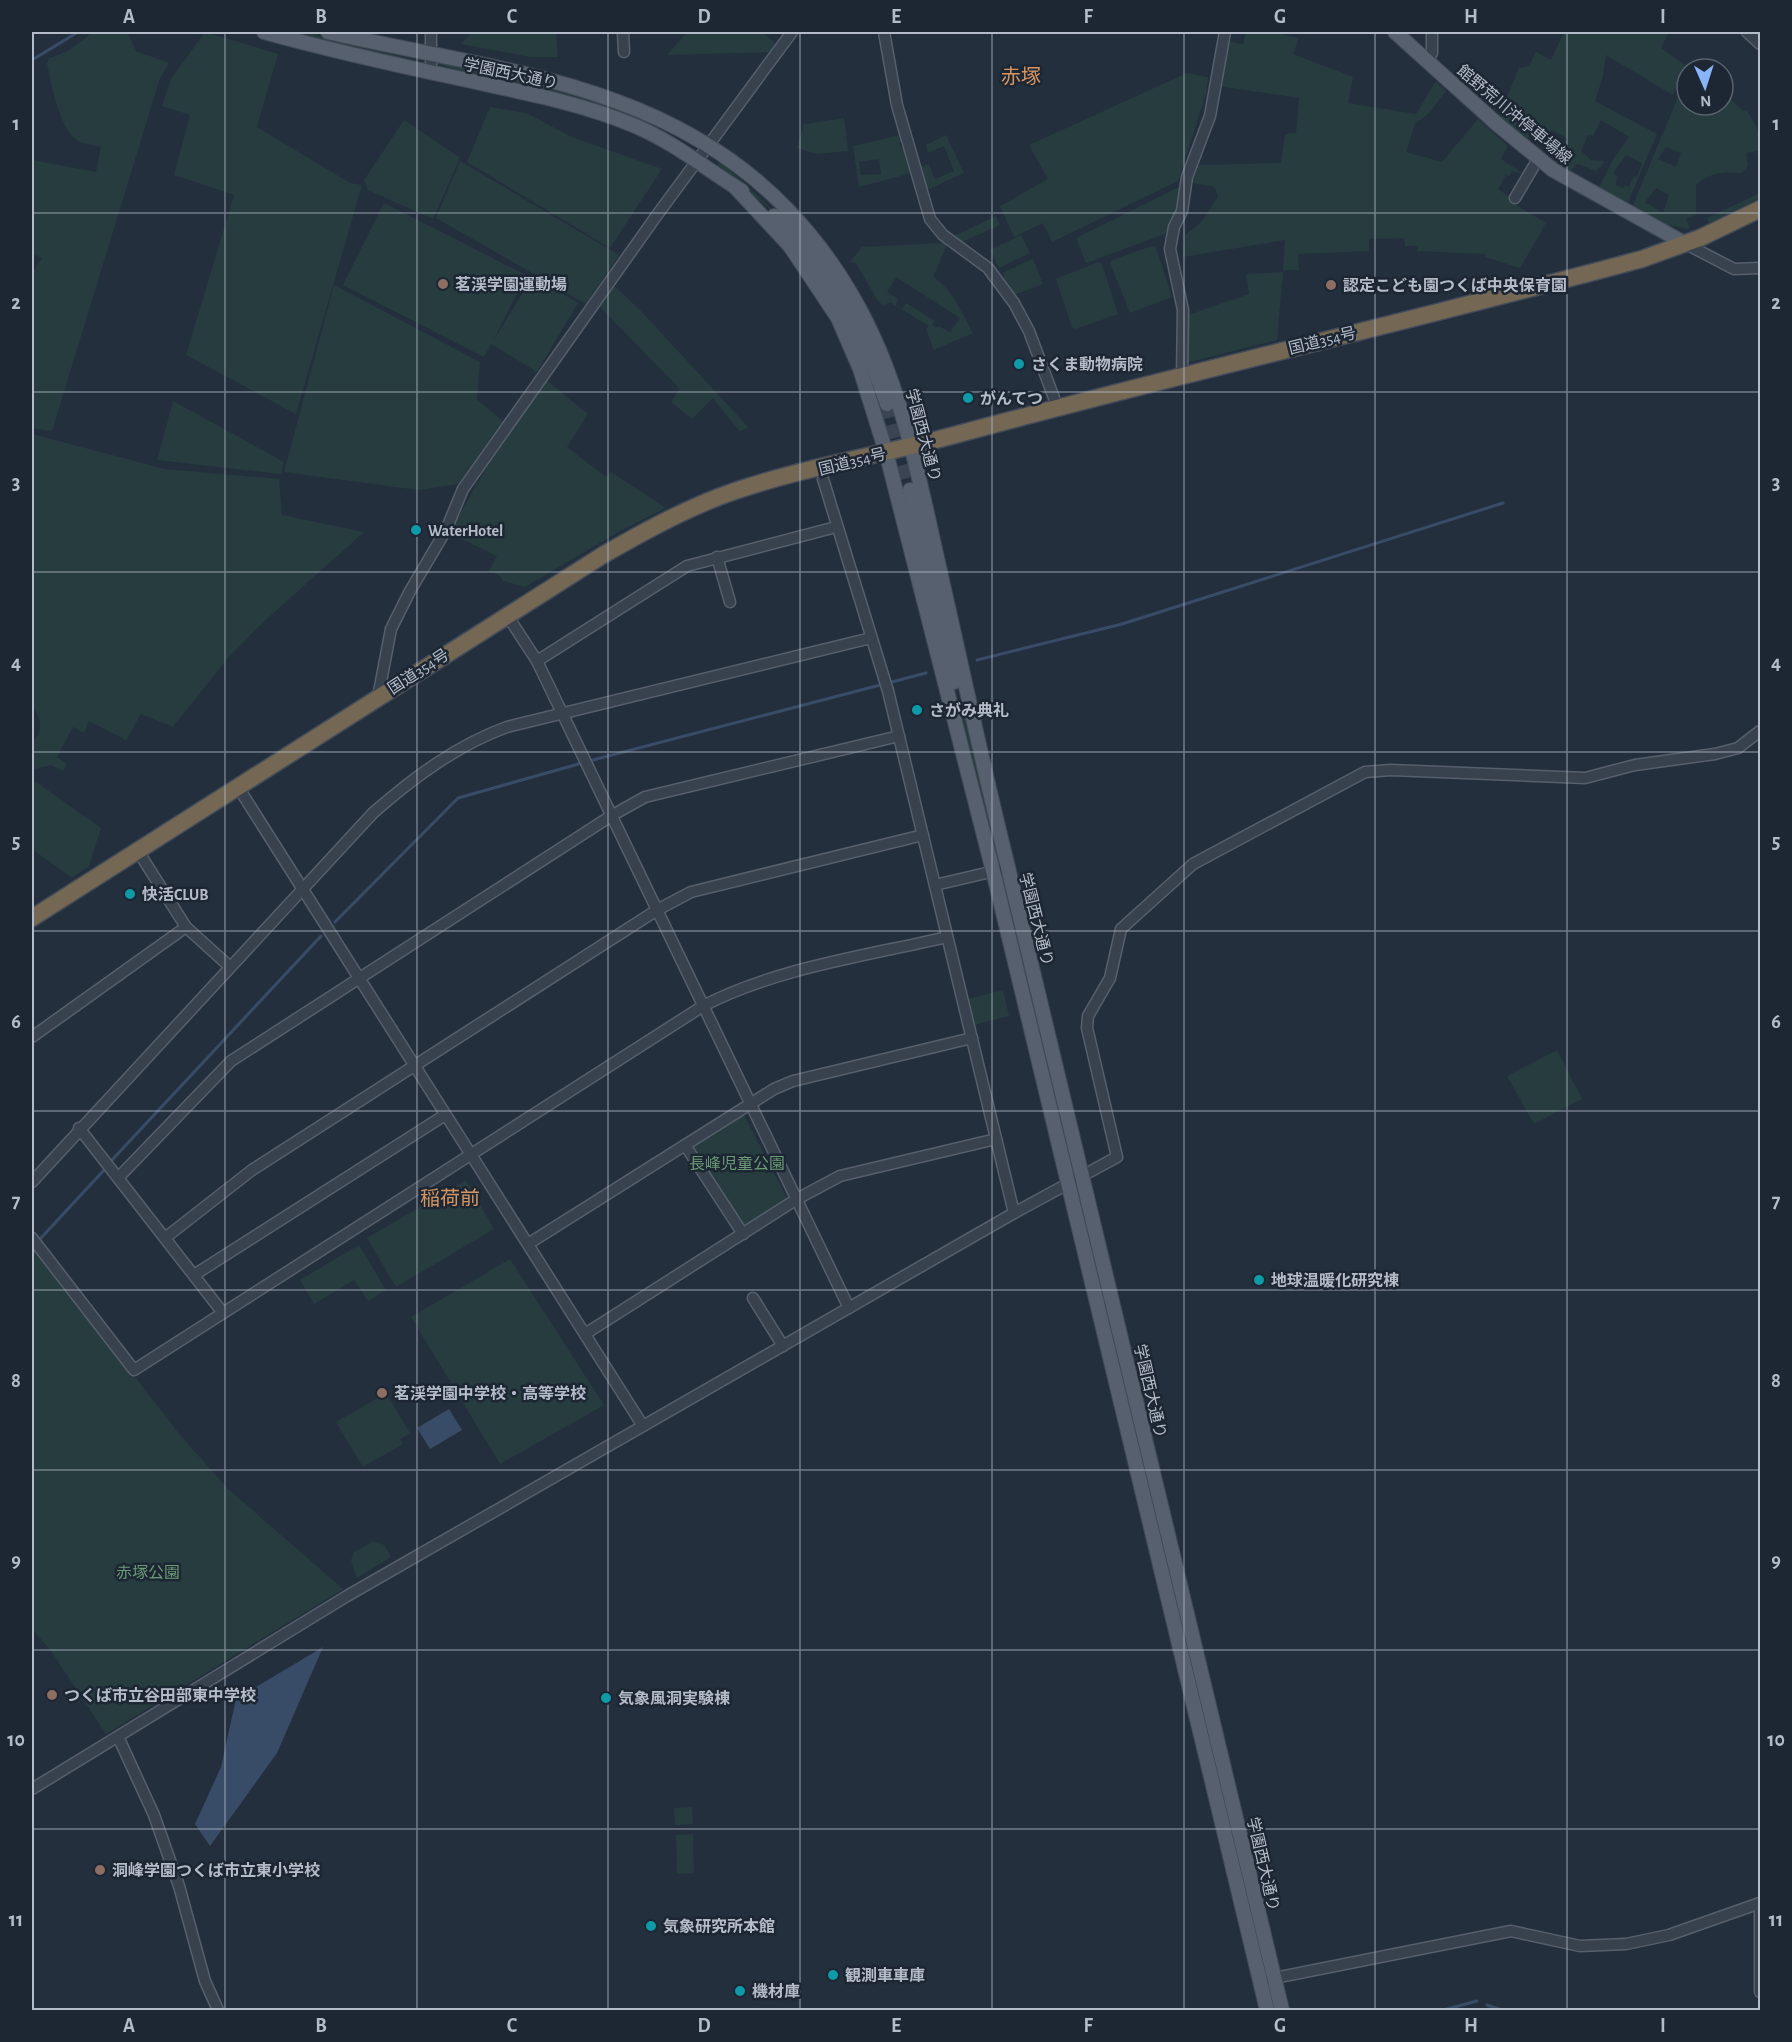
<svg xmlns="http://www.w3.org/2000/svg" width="1792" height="2042" font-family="'Alegreya Sans','Noto Sans JP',sans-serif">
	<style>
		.green { fill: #263c3f; fill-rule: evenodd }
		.water { fill: #394c67 }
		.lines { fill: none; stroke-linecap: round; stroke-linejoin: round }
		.stream { stroke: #394c67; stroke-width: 3 }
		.major-tunnel { stroke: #3a4453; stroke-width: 14; stroke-dasharray: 14 7; stroke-linecap: butt }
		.minor-casing { stroke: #565f6c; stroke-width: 13 }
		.major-casing { stroke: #414a57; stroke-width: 16 }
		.highway-casing { stroke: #434c59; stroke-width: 19 }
		.minor { stroke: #38414e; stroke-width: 10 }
		.major { stroke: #56606e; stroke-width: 14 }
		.highway { stroke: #746855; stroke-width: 16 }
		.grid { fill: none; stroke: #b4bcc9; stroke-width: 1.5; stroke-opacity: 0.55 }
		.education-dot { fill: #8d6e63; stroke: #1d2633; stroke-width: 2 }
		.culture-dot { fill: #0f9aa8; stroke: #1d2633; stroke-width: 2 }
		.labels { text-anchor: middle; stroke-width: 5; stroke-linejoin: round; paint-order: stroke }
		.street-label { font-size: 16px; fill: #b4bcc9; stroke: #1d2633 }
		.poi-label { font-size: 16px; font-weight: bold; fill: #b4bcc9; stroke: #1d2633; text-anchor: start }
		.park-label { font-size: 16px; fill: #6b9a76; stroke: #1d2633 }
		.quarter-label { font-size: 20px; fill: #d59563; stroke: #1d2633 }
		.neatline { fill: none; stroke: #b4bcc9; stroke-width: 2 }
		.grid-label { font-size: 20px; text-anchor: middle; font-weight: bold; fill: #b4bcc9 }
	</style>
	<rect width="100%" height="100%" fill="#242f3e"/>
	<g class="green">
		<path d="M 92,32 L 127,32 L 136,51 L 169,63 L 160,78 L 52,431 L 32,428 L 32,273 L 42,258 L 32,254 L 32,160 L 96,172 L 101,147 C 94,145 84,144 78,141 C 59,128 51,84 47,63 L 49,58 C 65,54 80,44 92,32 Z"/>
		<polygon points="205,32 278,54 257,127 350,183 362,185 296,414 186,355 234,195 174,175 190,115 162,106 171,79"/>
		<polygon points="283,32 308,32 425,63 424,66"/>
		<polygon points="472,32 556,32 558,57 530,57 461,44"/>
		<polygon points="687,32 765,32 765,35 774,42 772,52 667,55"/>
		<polygon points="1246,32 1274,32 1299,38 1293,54 1353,77 1348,103 1416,114 1436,81 1446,91 1430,112 1415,124 1406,152 1442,162 1478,119 1508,146 1501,159 1524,174 1512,171 1509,176 1506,175 1498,189 1514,200 1513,203 1546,223 1520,268 1485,257 1485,254 1418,251 1418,246 1405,246 1404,238 1369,239 1369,251 1298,254 1299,270 1283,270 1285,240 1183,257 1185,235 1201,222 1218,197 1215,187 1192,183 1196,165 1281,163 1285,134 1296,133 1299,98 1219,86 1225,41 1243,44"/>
		<path d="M 1564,32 L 1669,32 L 1661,48 L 1686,66 L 1673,95 L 1606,55 L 1603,76 L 1595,101 L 1657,134 L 1628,202 L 1624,203 L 1598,190 L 1614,158 L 1629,137 L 1601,120 L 1593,136 L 1588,135 L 1581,151 L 1591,160 L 1604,161 L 1603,165 L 1596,171 L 1578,164 L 1569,172 L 1553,161 L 1568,139 L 1552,130 L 1544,140 L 1532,133 L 1526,141 L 1498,117 L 1519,68 L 1529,66 L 1536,52 L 1551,60 ZM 1626,155 L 1642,163 L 1637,177 L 1634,176 L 1629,187 L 1625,185 L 1623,188 L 1616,185 L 1617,176 L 1613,173 Z"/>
		<polygon points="438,61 567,89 620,108 684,143 438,64"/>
		<polygon points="1187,73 1208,77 1206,94 1178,181 1052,242 1043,223 1014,237 1000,206 1048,179 1029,145"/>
		<path d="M 1687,76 L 1687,105 L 1723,105 L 1723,92 L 1743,111 L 1747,110 L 1760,134 L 1760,166 L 1757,151 L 1746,153 L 1748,166 L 1742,173 C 1724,172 1710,172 1696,185 L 1696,215 L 1686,219 L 1690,228 L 1687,229 L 1664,224 L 1632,207 ZM 1666,147 L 1681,153 L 1676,167 L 1658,159 ZM 1656,188 L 1669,195 L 1663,213 L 1645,202 Z"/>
		<polygon points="490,107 526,113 572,137 662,169 610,248 467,162"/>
		<polygon points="844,118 848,151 816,154 797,148 804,124"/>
		<polygon points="404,120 460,158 433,219 368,190 364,180"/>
		<path d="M 900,135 L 902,140 L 899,143 L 902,149 L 906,150 L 912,173 L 859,187 L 853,146 ZM 879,159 L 881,174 L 861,175 L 859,162 Z"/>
		<polygon points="946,135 964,173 927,190 920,167 929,164 935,179 954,171 944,146 928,153 926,145"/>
		<polygon points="460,161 619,255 586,304 436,218"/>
		<polygon points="721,161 780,217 717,166"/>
		<polygon points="1179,187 1181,188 1176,214 1165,234 1086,263 1076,238"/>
		<polygon points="1760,193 1760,198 1709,223 1707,218"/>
		<polygon points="384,203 526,275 493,341 533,276 578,303 537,372 491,344 484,357 343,285"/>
		<polygon points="996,216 1000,225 962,242 954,236"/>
		<polygon points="1021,235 1030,253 999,268 990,250"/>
		<path d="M 944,243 L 947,245 L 933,277 C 951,287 963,315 973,333 L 934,350 L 926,329 L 929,326 L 890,302 L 884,306 L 878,301 L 856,263 L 850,262 L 862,247 ZM 896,277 L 960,318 L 950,332 L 938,326 L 936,328 L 932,325 L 935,321 L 906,303 L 902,309 L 896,305 L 898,299 L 887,292 Z"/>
		<polygon points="1152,246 1156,247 1172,297 1130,313 1110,263 1112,260"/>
		<polygon points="1033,259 1043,284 1014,295 1003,277 1004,272"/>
		<polygon points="1098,262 1102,264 1118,314 1076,329 1072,327 1056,279"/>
		<polygon points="1283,272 1277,340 1186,363 1188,315 1249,294 1246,274"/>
		<polygon points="334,285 480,362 477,400 503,421 458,484 418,490 284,472"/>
		<polygon points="613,285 640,310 749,428 739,431 713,398 692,419 671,402 680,389 598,305"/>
		<polygon points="546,380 588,414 567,447 606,477 610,472 614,474 666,508 620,531 525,587 503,581 500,576 489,571 497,556 449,533 493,456"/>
		<polygon points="173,401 284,462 281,474 157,460"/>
		<path d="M 32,434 L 165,469 L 279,479 L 282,515 L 364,532 L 259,626 L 228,658 L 173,727 L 141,714 L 126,740 L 89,721 L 84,733 L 73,727 L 57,757 L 67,764 L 63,771 L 51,765 L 32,770 L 32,743 C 43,732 43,718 32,707 Z"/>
		<polygon points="963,708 985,803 988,830 960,709"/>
		<polygon points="32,779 101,828 89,866 72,878 32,849"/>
		<polygon points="1002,889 1008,890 1052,1073 1057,1110"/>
		<polygon points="1003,990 1009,1016 974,1025 968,999"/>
		<polygon points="1557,1050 1582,1099 1534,1124 1507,1076"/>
		<polygon points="743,1113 787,1198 743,1227 692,1147"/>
		<polygon points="466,1180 494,1229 396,1287 367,1238"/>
		<polygon points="32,1243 180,1435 228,1489 343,1589 106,1734 51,1651 32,1629"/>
		<polygon points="359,1245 386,1290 368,1301 354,1280 314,1304 300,1280"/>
		<polygon points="510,1259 604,1405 500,1464 411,1317"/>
		<polygon points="386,1393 410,1433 400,1439 403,1444 363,1467 336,1422"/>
		<polygon points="374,1541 384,1545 391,1557 357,1578 351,1560 354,1552"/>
		<polygon points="692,1807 693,1824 675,1825 674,1808"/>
		<polygon points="693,1834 694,1873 677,1874 676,1835"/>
	</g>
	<g class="water">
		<polygon points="449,1409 462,1430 430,1449 417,1428"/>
		<polygon points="323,1647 277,1753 210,1846 195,1824 221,1767 236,1699"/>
	</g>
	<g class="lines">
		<g class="stream">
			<polyline points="32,60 78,32"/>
			<polyline points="977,660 1122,624 1503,503"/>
			<polyline points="589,761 926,673"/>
			<polyline points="335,922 458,798 582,763"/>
			<polyline points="112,1160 321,936"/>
			<polyline points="41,1238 105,1169"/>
			<polyline points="1487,2005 1502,2010"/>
			<polyline points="1443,2010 1477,2001"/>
		</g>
		<polyline class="major-tunnel" points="887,404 910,490"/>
		<defs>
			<g id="minor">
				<polyline points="623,32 624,52"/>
				<polyline points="884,32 897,105 930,219 943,235 988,268 1014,303 1029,331 1057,406"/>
				<polyline points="1747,32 1760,44"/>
				<polyline points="1427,61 1432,53 1432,32"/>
				<polyline points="431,73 431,33"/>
				<polyline points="1515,198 1538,159"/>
				<polyline points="1686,244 1734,269 1760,268"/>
				<polyline points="1182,376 1183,310 1170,249 1174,227 1182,211 1187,177 1210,116 1225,32"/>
				<polyline points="823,479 888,691 1014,1213"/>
				<polyline points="717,557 730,602"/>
				<polyline points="507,615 537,661 849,1308"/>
				<polyline points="537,661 687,566 836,527"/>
				<polyline points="378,697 391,629 410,591 446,530 463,489 657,215 792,32"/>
				<polyline points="238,787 643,1426"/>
				<polyline points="138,851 186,927 229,966"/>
				<polyline points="935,885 999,870"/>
				<polyline points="32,1037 186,927"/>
				<polyline points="79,1128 223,1313"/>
				<polyline points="685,1145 743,1234"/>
				<polyline points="118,1178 231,1061 611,816 645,797 899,736"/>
				<path d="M 32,1182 L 373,813 C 413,778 457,745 507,727 L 871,638"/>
				<path d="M 32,1238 L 134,1370 L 703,1006 C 776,968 866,956 947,937"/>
				<polyline points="165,1238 252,1170 657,910 691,892 923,835"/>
				<polyline points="528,1244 774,1089 793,1081 972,1038"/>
				<polyline points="194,1275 445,1115"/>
				<polyline points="753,1298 783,1346"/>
				<polyline points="585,1334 797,1199 840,1176 996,1139"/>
				<polyline points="120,1741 154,1815 179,1886 205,1981 218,2010"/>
				<polyline points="32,1789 347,1596 1014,1213 1117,1157 1087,1028 1088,1016 1110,978 1121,929 1193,864 1365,772 1391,770 1585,778 1635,765 1715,754 1738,748 1760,731"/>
				<polyline points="1760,1903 1760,1992"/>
				<polyline points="1269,1979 1511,1931 1580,1946 1626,1944 1669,1935 1760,1903"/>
			</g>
			<g id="major">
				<path d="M 264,32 C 329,50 396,65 462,79 C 520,92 578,102 633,125 C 676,143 704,168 742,191"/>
				<path d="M 328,32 C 491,70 665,81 788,210 C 892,319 910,440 942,580 C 963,673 983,766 1006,859 C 1100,1243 1187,1628 1282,2010"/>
				<polyline points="1395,32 1497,124 1553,170 1686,244"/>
				<polyline points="735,187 790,246 838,318 860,369 886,452 993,871 1267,2010"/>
				<polyline points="774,216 801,241"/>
				<polyline points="797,235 850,313 873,365 887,404"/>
				<polyline points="910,490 954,682"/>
			</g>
			<path id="highway" d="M 32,918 L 603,555 C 645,531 688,507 735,491 C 808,466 887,454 962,433 C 1188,372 1416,320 1642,259 L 1700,238 L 1760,209"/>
		</defs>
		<use href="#minor" class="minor-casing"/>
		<use href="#major" class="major-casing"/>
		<use href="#highway" class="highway-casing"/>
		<use href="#minor" class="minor"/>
		<use href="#major" class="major"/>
		<use href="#highway" class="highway"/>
	</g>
	<path class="grid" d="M 225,32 L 225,2010M 417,32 L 417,2010M 608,32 L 608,2010M 800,32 L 800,2010M 992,32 L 992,2010M 1184,32 L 1184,2010M 1375,32 L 1375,2010M 1567,32 L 1567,2010M 32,213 L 1760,213M 32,392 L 1760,392M 32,572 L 1760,572M 32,752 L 1760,752M 32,931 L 1760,931M 32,1111 L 1760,1111M 32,1290 L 1760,1290M 32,1470 L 1760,1470M 32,1650 L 1760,1650M 32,1829 L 1760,1829"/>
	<g class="education-dot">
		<circle cx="443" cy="284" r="6"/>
		<circle cx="1331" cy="285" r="6"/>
		<circle cx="382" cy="1393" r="6"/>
		<circle cx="52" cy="1695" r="6"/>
		<circle cx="100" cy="1870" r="6"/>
	</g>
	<g class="culture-dot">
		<circle cx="1019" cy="364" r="6"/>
		<circle cx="968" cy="398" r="6"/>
		<circle cx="416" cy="530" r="6"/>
		<circle cx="917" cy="710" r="6"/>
		<circle cx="130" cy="894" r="6"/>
		<circle cx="1259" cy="1280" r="6"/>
		<circle cx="606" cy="1698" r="6"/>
		<circle cx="651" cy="1926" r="6"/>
		<circle cx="833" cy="1975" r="6"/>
		<circle cx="740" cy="1991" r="6"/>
	</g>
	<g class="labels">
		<g class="street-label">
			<text transform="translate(511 73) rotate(12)" y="6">学園西大通り</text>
			<text transform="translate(1515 114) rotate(40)" y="6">館野荒川沖停車場線</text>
			<text transform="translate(1322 340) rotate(-14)" y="6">国道354号</text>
			<text transform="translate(924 435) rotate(75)" y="6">学園西大通り</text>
			<text transform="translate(852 461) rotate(-14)" y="6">国道354号</text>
			<text transform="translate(418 671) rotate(-33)" y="6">国道354号</text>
			<text transform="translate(1037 919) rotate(76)" y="6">学園西大通り</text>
			<text transform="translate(1151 1391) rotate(77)" y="6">学園西大通り</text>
			<text transform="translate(1264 1864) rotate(77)" y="6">学園西大通り</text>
		</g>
		<g class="poi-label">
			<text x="455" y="290">茗渓学園運動場</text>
			<text x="1343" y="291">認定こども園つくば中央保育園</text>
			<text x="1031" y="370">さくま動物病院</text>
			<text x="980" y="404">がんてつ</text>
			<text x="428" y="536">WaterHotel</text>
			<text x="929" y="716">さがみ典礼</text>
			<text x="142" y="900">快活CLUB</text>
			<text x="1271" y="1286">地球温暖化研究棟</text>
			<text x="394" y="1399">茗渓学園中学校・高等学校</text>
			<text x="64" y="1701">つくば市立谷田部東中学校</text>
			<text x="618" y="1704">気象風洞実験棟</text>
			<text x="112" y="1876">洞峰学園つくば市立東小学校</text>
			<text x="663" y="1932">気象研究所本館</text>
			<text x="845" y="1981">観測車車庫</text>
			<text x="752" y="1997">機材庫</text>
		</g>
		<g class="park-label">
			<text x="737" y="1169">長峰児童公園</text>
			<text x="148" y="1578">赤塚公園</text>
		</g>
		<g class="quarter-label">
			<text x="1021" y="83">赤塚</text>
			<text x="450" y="1205">稲荷前</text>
		</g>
	</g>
	<rect width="1792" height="2042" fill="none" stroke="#1d2633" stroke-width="66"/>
	<g transform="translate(1705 87) rotate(177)"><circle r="28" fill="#1d2633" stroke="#59626f" stroke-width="1.5"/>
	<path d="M0-4.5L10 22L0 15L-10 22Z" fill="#8ab4f8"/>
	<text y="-9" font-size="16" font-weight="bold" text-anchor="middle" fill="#b4bcc9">N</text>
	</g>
	<rect x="33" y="33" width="1726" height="1976" class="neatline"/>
	<g class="grid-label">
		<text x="129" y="23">A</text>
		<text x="321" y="23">B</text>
		<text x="512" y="23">C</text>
		<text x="704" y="23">D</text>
		<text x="896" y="23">E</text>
		<text x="1088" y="23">F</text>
		<text x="1280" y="23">G</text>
		<text x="1471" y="23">H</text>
		<text x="1663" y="23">I</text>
		<text x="16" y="130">1</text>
		<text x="1776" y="130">1</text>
		<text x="16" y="309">2</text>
		<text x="1776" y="309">2</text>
		<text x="16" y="489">3</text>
		<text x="1776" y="489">3</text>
		<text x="16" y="669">4</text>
		<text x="1776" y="669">4</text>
		<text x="16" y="848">5</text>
		<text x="1776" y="848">5</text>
		<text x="16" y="1028">6</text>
		<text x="1776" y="1028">6</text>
		<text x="16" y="1207">7</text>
		<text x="1776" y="1207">7</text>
		<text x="16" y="1387">8</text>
		<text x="1776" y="1387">8</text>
		<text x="16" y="1567">9</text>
		<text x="1776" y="1567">9</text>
		<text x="16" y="1746">10</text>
		<text x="1776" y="1746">10</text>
		<text x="16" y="1926">11</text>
		<text x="1776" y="1926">11</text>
		<text x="129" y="2032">A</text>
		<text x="321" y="2032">B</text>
		<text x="512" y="2032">C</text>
		<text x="704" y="2032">D</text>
		<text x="896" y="2032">E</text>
		<text x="1088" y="2032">F</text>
		<text x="1280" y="2032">G</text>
		<text x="1471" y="2032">H</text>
		<text x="1663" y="2032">I</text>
	</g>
</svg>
